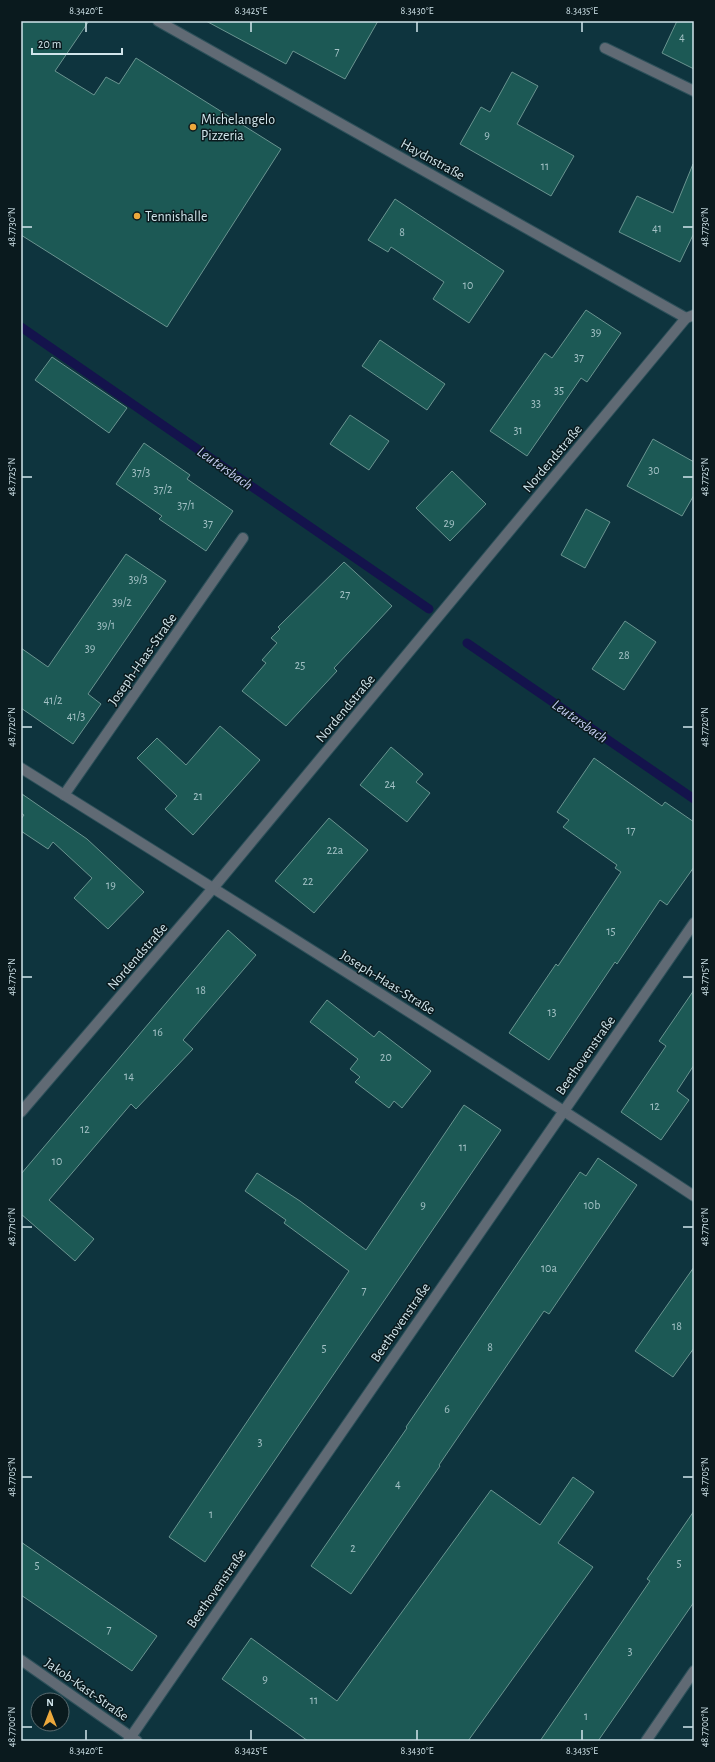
<svg xmlns="http://www.w3.org/2000/svg" width="715" height="1762" font-family="'Alegreya Sans',sans-serif">
	<style>
		.lines { fill: none; stroke-linecap: round; stroke-linejoin: round }
		.stream { stroke: #14134c; stroke-width: 9 }
		.building { fill: #1c5955; stroke: #6a9490 }
		.service-casing { stroke: #2d505a; stroke-width: 12 }
		.minor-casing { stroke: #2d505a; stroke-width: 12 }
		.service { stroke: #606a74; stroke-width: 10 }
		.minor { stroke: #606a74; stroke-width: 10 }
		.ticks { fill: none; stroke: #d1e5eb; stroke-width: 1.5 }
		.poi-dot { fill: #eda83c; stroke: #0a1a1e; stroke-width: 1.5 }
		.labels { text-anchor: middle; stroke-width: 3; stroke-linejoin: round; paint-order: stroke }
		.number-label { font-size: 12px; fill: #a4c2c6 }
		.poi-label { font-size: 14px; fill: #d1e5eb; stroke: #0a1a1e; text-anchor: start }
		.street-label { font-size: 14px; fill: #d1e5eb; stroke: #0a1a1e }
		.water-label { font-size: 15px; font-style: italic; fill: #c3cbf0; stroke: #0a1a1e }
		.neatline { fill: none; stroke: #d1e5eb; stroke-width: 1.5 }
		.ticks-label { font-size: 10px; text-anchor: middle; fill: #d1e5eb }
	</style>
	<rect width="100%" height="100%" fill="#0e343e"/>
	<g class="lines">
		<g class="stream">
			<polyline points="21,327 429,609"/>
			<polyline points="467,643 694,799"/>
		</g>
	</g>
	<g class="building">
		<polygon points="21,21 89,21 55,71 94,95 106,77 119,84 136,58 281,149 167,327 21,235"/>
		<polygon points="206,21 378,21 345,79 293,51 286,64"/>
		<polygon points="677,21 694,21 694,69 662,53"/>
		<polygon points="512,72 538,86 517,124 574,156 551,196 460,144 481,107 490,112"/>
		<polygon points="693,164 694,233 680,262 619,232 637,196 673,213"/>
		<polygon points="395,199 504,271 469,323 433,299 444,282 391,247 388,252 368,240"/>
		<polygon points="586,310 621,333 587,382 581,378 527,456 490,431 545,353 552,358"/>
		<polygon points="380,340 445,384 427,410 362,366"/>
		<polygon points="52,357 127,408 109,433 35,380"/>
		<polygon points="350,415 389,441 369,470 330,444"/>
		<polygon points="653,439 694,462 694,495 682,516 627,486"/>
		<polygon points="144,443 190,475 187,479 233,511 206,551 159,519 162,516 116,484"/>
		<polygon points="452,471 486,504 450,541 416,508"/>
		<polygon points="586,509 610,522 585,568 561,555"/>
		<polygon points="126,554 166,581 88,694 101,704 73,744 21,708 21,648 48,667"/>
		<polygon points="344,562 392,606 334,668 337,671 286,726 242,691 266,663 262,660 277,643 271,638 280,629 278,627"/>
		<polygon points="625,621 656,642 624,690 592,669"/>
		<polygon points="220,726 260,760 193,835 165,809 177,796 137,758 157,738 186,765"/>
		<polygon points="391,747 423,774 416,782 430,793 407,822 360,785"/>
		<polygon points="594,758 662,806 665,802 694,822 694,867 667,905 660,900 617,964 615,962 549,1060 509,1033 556,964 558,966 621,872 615,868 617,865 563,827 569,820 557,812"/>
		<polygon points="22,794 87,839 144,892 108,929 74,898 92,878 53,842 48,849 21,831 21,819 24,815 21,813"/>
		<polygon points="329,818 368,850 314,913 275,881"/>
		<polygon points="228,930 256,955 183,1040 193,1049 136,1109 131,1104 49,1200 94,1239 75,1261 21,1214 21,1174"/>
		<polygon points="694,990 694,1065 677,1091 689,1100 661,1140 621,1112 666,1046 659,1041"/>
		<polygon points="327,1000 374,1037 379,1031 431,1071 402,1108 394,1101 389,1108 355,1082 360,1077 350,1069 358,1059 310,1022"/>
		<polygon points="464,1105 501,1130 205,1562 169,1537 349,1271 284,1223 286,1220 245,1191 257,1173 300,1201 366,1250"/>
		<polygon points="598,1158 637,1185 549,1314 544,1311 439,1465 440,1466 351,1594 311,1566 407,1428 406,1427 580,1172 586,1176"/>
		<polygon points="694,1267 694,1348 673,1377 635,1351"/>
		<polygon points="573,1477 594,1492 558,1543 593,1567 468,1741 308,1741 222,1679 251,1638 337,1701 491,1490 540,1525"/>
		<polygon points="694,1511 694,1602 598,1741 540,1741 650,1581 647,1579"/>
		<polygon points="21,1542 157,1636 132,1671 21,1595"/>
	</g>
	<g class="lines">
		<defs>
			<polyline id="service" points="605,48 694,91"/>
			<g id="minor">
				<polyline points="158,21 686,318 694,315"/>
				<path d="M 21,768 C 247,909 472,1050 694,1196"/>
				<polyline points="64,795 243,538"/>
				<polyline points="21,1112 214,887 686,318"/>
				<polyline points="21,1660 137,1741"/>
				<polyline points="128,1741 694,923"/>
				<polyline points="646,1741 694,1671"/>
			</g>
		</defs>
		<use href="#service" class="service-casing"/>
		<use href="#minor" class="minor-casing"/>
		<use href="#service" class="service"/>
		<use href="#minor" class="minor"/>
	</g>
	<path class="ticks" d="M 86,22 L 86,32M 251,22 L 251,32M 417,22 L 417,32M 582,22 L 582,32M 22,227 L 32,227M 683,227 L 693,227M 22,477 L 32,477M 683,477 L 693,477M 22,727 L 32,727M 683,727 L 693,727M 22,977 L 32,977M 683,977 L 693,977M 22,1227 L 32,1227M 683,1227 L 693,1227M 22,1477 L 32,1477M 683,1477 L 693,1477M 22,1727 L 32,1727M 683,1727 L 693,1727M 86,1730 L 86,1740M 251,1730 L 251,1740M 417,1730 L 417,1740M 582,1730 L 582,1740"/>
	<g class="poi-dot">
		<circle cx="193" cy="127" r="4"/>
		<circle cx="137" cy="216" r="4"/>
	</g>
	<g class="labels">
		<g class="number-label">
			<text x="682" y="41">4</text>
			<text x="337" y="55">7</text>
			<text x="487" y="139">9</text>
			<text x="545" y="170">11</text>
			<text x="657" y="232">41</text>
			<text x="402" y="236">8</text>
			<text x="468" y="289">10</text>
			<text x="596" y="336">39</text>
			<text x="579" y="361">37</text>
			<text x="559" y="394">35</text>
			<text x="536" y="407">33</text>
			<text x="518" y="434">31</text>
			<text x="654" y="474">30</text>
			<text x="141" y="476">37/3</text>
			<text x="163" y="493">37/2</text>
			<text x="186" y="509">37/1</text>
			<text x="208" y="527">37</text>
			<text x="449" y="527">29</text>
			<text x="138" y="583">39/3</text>
			<text x="345" y="598">27</text>
			<text x="122" y="606">39/2</text>
			<text x="106" y="629">39/1</text>
			<text x="90" y="652">39</text>
			<text x="624" y="659">28</text>
			<text x="300" y="669">25</text>
			<text x="53" y="704">41/2</text>
			<text x="76" y="720">41/3</text>
			<text x="390" y="788">24</text>
			<text x="198" y="800">21</text>
			<text x="631" y="834">17</text>
			<text x="335" y="854">22a</text>
			<text x="308" y="885">22</text>
			<text x="111" y="889">19</text>
			<text x="611" y="935">15</text>
			<text x="201" y="994">18</text>
			<text x="552" y="1016">13</text>
			<text x="158" y="1036">16</text>
			<text x="386" y="1061">20</text>
			<text x="129" y="1080">14</text>
			<text x="655" y="1110">12</text>
			<text x="85" y="1133">12</text>
			<text x="463" y="1151">11</text>
			<text x="57" y="1165">10</text>
			<text x="423" y="1209">9</text>
			<text x="592" y="1209">10b</text>
			<text x="549" y="1272">10a</text>
			<text x="364" y="1294">7</text>
			<text x="677" y="1330">18</text>
			<text x="490" y="1351">8</text>
			<text x="324" y="1352">5</text>
			<text x="447" y="1413">6</text>
			<text x="260" y="1446">3</text>
			<text x="398" y="1488">4</text>
			<text x="211" y="1518">1</text>
			<text x="353" y="1552">2</text>
			<text x="679" y="1567">5</text>
			<text x="37" y="1569">5</text>
			<text x="109" y="1633">7</text>
			<text x="630" y="1655">3</text>
			<text x="265" y="1683">9</text>
			<text x="314" y="1704">11</text>
			<text x="586" y="1720">1</text>
		</g>
		<g class="poi-label">
			<text x="201" y="124">Michelangelo<tspan x="201" dy="16">Pizzeria</tspan></text>
			<text x="145" y="221">Tennishalle</text>
		</g>
		<g class="street-label">
			<text transform="translate(433 159) rotate(29)" y="5">Haydnstraße</text>
			<text transform="translate(552 458) rotate(-50)" y="5">Nordendstraße</text>
			<text transform="translate(142 659) rotate(-55)" y="5">Joseph-Haas-Straße</text>
			<text transform="translate(345 708) rotate(-50)" y="5">Nordendstraße</text>
			<text transform="translate(137 956) rotate(-49)" y="5">Nordendstraße</text>
			<text transform="translate(388 982) rotate(32)" y="5">Joseph-Haas-Straße</text>
			<text transform="translate(585 1055) rotate(-55)" y="5">Beethovenstraße</text>
			<text transform="translate(400 1322) rotate(-55)" y="5">Beethovenstraße</text>
			<text transform="translate(216 1588) rotate(-55)" y="5">Beethovenstraße</text>
			<text transform="translate(87 1689) rotate(35)" y="5">Jakob-Kast-Straße</text>
		</g>
		<g class="water-label">
			<text transform="translate(225 468) rotate(35)" y="5">Leutersbach</text>
			<text transform="translate(580 721) rotate(35)" y="5">Leutersbach</text>
		</g>
	</g>
	<rect width="715" height="1762" fill="none" stroke="#0a1a1e" stroke-width="44"/>
	<g transform="translate(50 1712)"><circle r="19" fill="#0a1a1e" stroke="#5a6b70"/>
	<path d="M0-3L7 15L0 10L-7 15Z" fill="#eda83c"/>
	<text y="-6" font-size="11" font-weight="bold" text-anchor="middle" fill="#d1e5eb">N</text>
	</g>
	<path d="M32 48v6h90v-6" fill="none" stroke="#d1e5eb" stroke-width="2"/>
	<text x="38" y="48" font-size="12" fill="#d1e5eb" stroke="#0a1a1e" stroke-width="3" paint-order="stroke">20 m</text>
	<rect x="22" y="22" width="671" height="1718" class="neatline"/>
	<g class="ticks-label">
		<text x="86" y="14">8.3420°E</text>
		<text x="251" y="14">8.3425°E</text>
		<text x="417" y="14">8.3430°E</text>
		<text x="582" y="14">8.3435°E</text>
		<text transform="translate(11 227) rotate(-90)" y="4">48.7730°N</text>
		<text transform="translate(704 227) rotate(-90)" y="4">48.7730°N</text>
		<text transform="translate(11 477) rotate(-90)" y="4">48.7725°N</text>
		<text transform="translate(704 477) rotate(-90)" y="4">48.7725°N</text>
		<text transform="translate(11 727) rotate(-90)" y="4">48.7720°N</text>
		<text transform="translate(704 727) rotate(-90)" y="4">48.7720°N</text>
		<text transform="translate(11 977) rotate(-90)" y="4">48.7715°N</text>
		<text transform="translate(704 977) rotate(-90)" y="4">48.7715°N</text>
		<text transform="translate(11 1227) rotate(-90)" y="4">48.7710°N</text>
		<text transform="translate(704 1227) rotate(-90)" y="4">48.7710°N</text>
		<text transform="translate(11 1477) rotate(-90)" y="4">48.7705°N</text>
		<text transform="translate(704 1477) rotate(-90)" y="4">48.7705°N</text>
		<text transform="translate(11 1727) rotate(-90)" y="4">48.7700°N</text>
		<text transform="translate(704 1727) rotate(-90)" y="4">48.7700°N</text>
		<text x="86" y="1754">8.3420°E</text>
		<text x="251" y="1754">8.3425°E</text>
		<text x="417" y="1754">8.3430°E</text>
		<text x="582" y="1754">8.3435°E</text>
	</g>
</svg>
